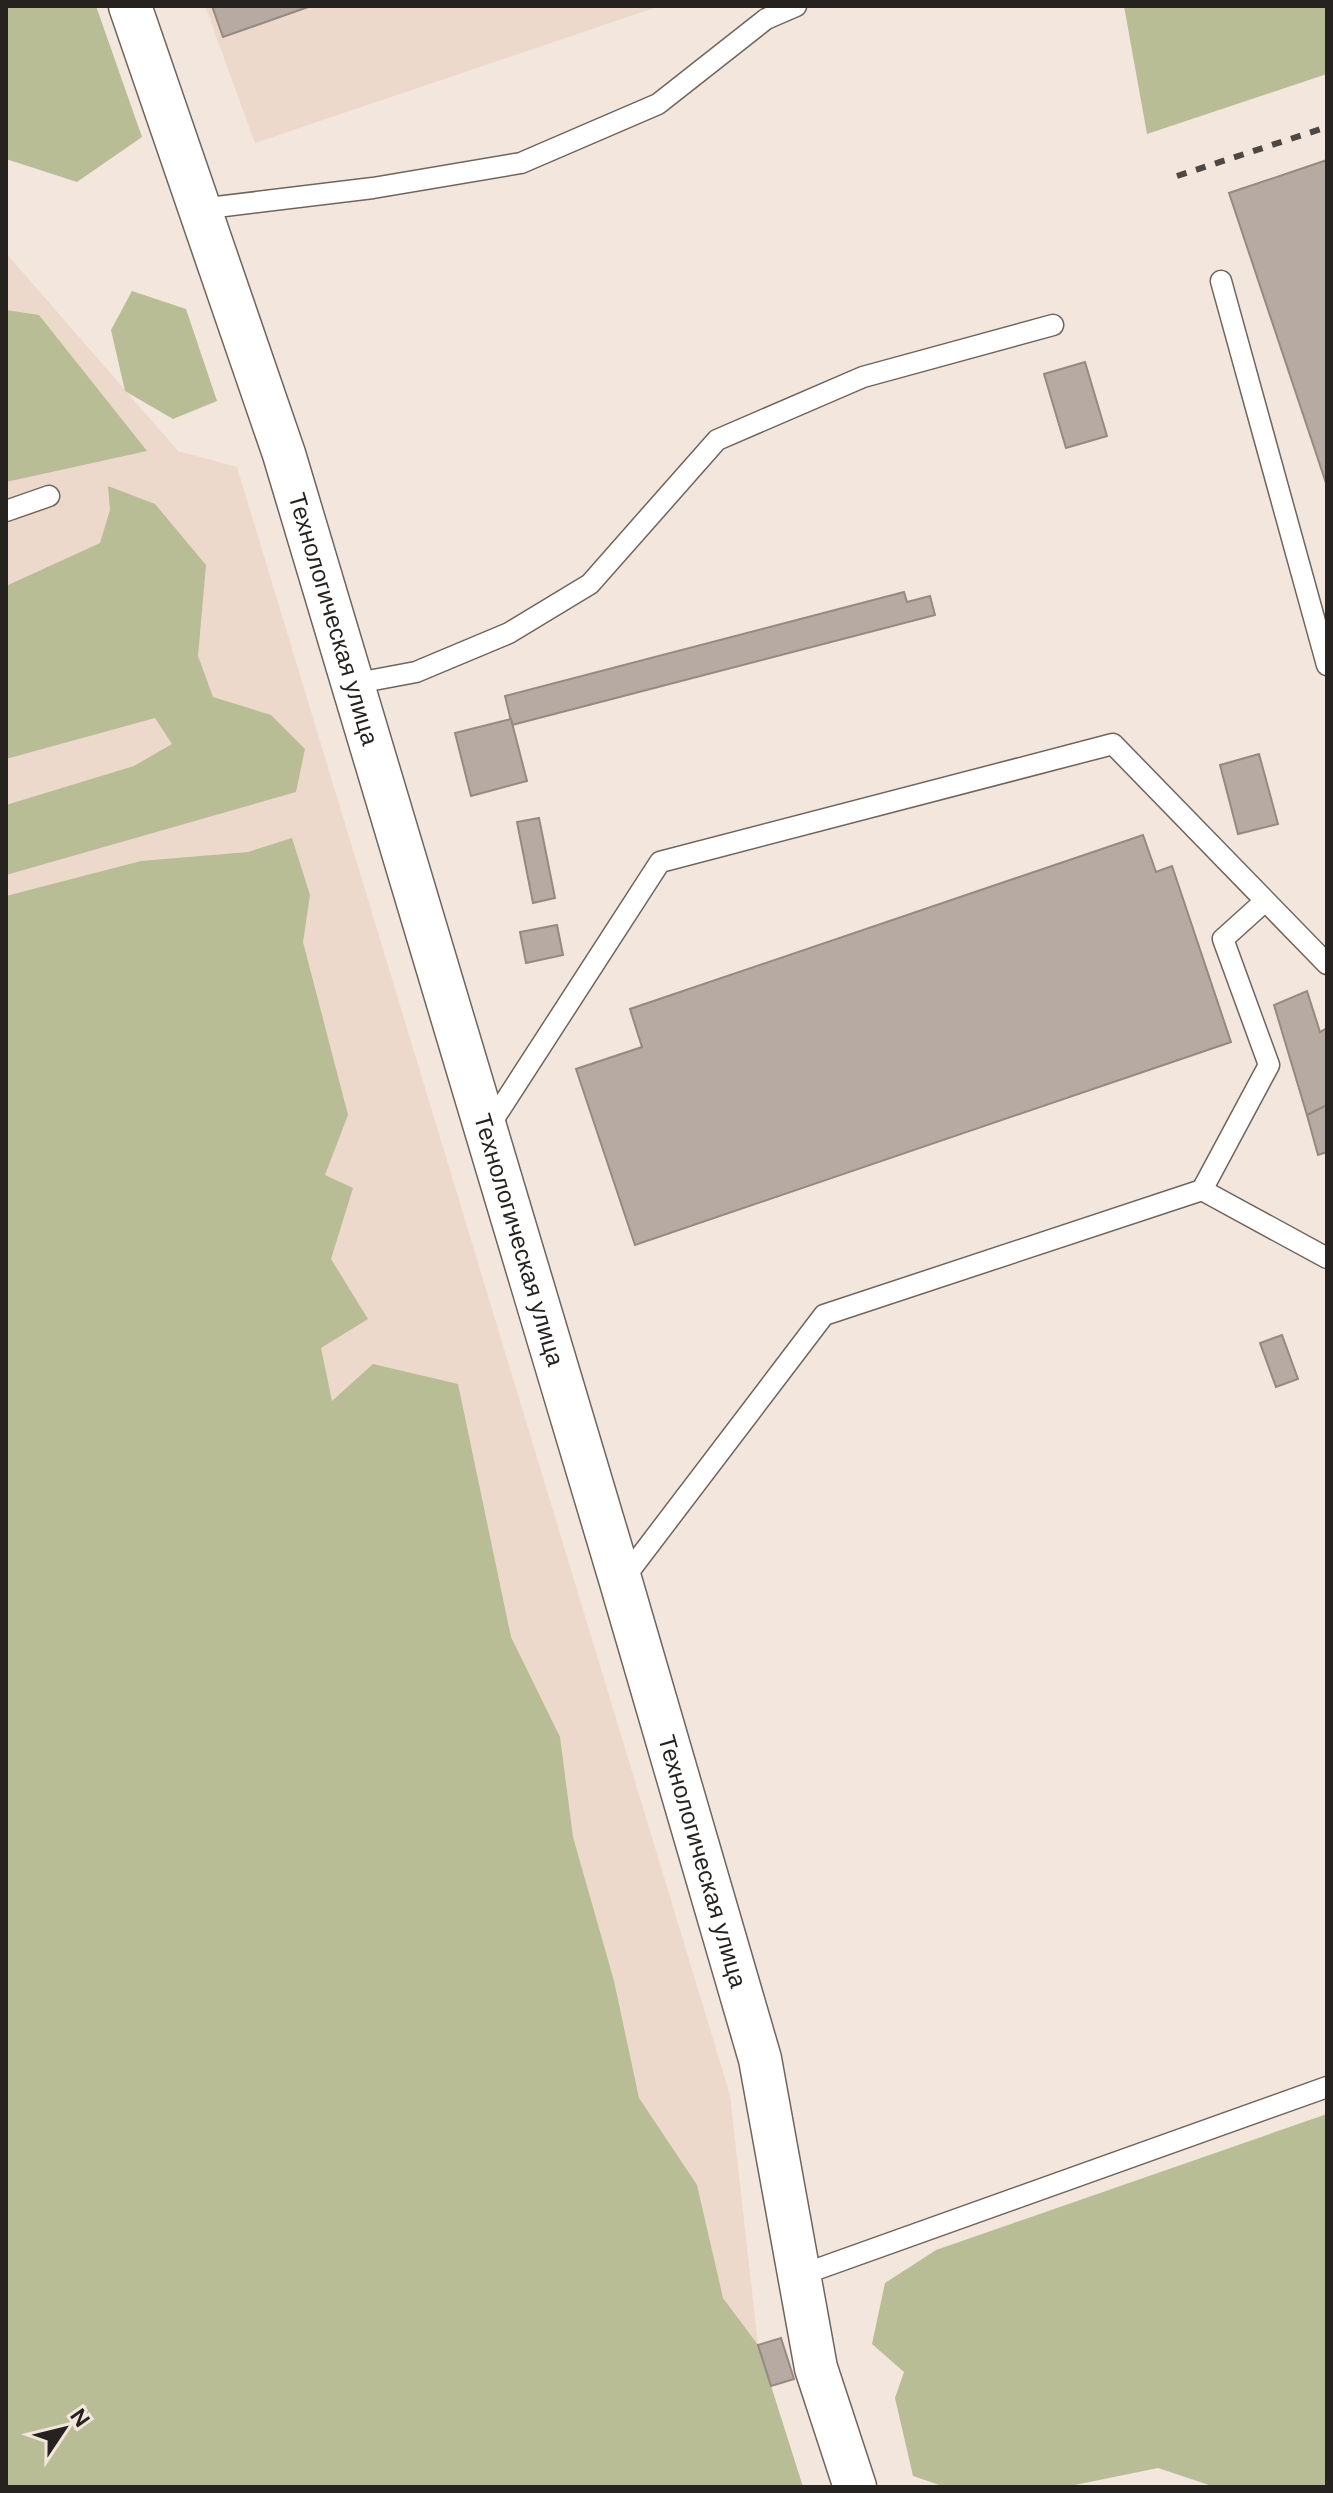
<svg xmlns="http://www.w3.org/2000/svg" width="1333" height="2493" font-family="'DM Sans',sans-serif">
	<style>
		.built { fill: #ecd9cb }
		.forest { fill: #b8bd95 }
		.building { fill: #b6aaa2; stroke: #958981; stroke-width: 2 }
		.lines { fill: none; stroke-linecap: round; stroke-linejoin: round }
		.service-casing { stroke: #6f655d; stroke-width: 23 }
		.minor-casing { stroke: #6f655d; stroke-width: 45 }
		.service { stroke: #fff; stroke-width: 20 }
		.minor { stroke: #fff; stroke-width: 42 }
		.rail { stroke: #4e4844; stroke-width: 6; stroke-dasharray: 10 10; stroke-linecap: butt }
		.labels { text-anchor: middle; stroke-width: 8; stroke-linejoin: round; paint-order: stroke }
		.street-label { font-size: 24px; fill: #26221f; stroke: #f3e6dd }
	</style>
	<rect width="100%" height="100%" fill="#f3e6dd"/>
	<g class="built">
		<polygon points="205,6 660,6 255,143"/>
		<polygon points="6,253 178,451 237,467 730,2095 758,2345 803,2487 6,2487"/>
	</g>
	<g class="forest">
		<polygon points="6,6 96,6 142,137 77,182 6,159"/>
		<polygon points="1124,6 1327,6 1327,74 1147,134"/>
		<polygon points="132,291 186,309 217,401 173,419 125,391 111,330"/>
		<polygon points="6,310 39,315 147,451 6,482"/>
		<polygon points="108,486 155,504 206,565 198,656 213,697 271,715 305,749 296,792 6,875 6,805 134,766 172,744 155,718 6,759 6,586 100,543 110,510"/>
		<polygon points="292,838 310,895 303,942 348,1115 325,1175 353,1188 331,1259 368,1319 321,1348 332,1401 373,1364 458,1384 511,1637 560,1737 573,1837 614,1981 639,2098 697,2185 723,2298 758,2345 803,2487 6,2487 6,896 141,861 248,852"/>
		<polygon points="1327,2114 1327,2487 1215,2487 1158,2468 1065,2487 945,2487 913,2476 895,2398 904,2372 872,2344 885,2283 936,2250"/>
	</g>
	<g class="building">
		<polygon points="212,6 311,6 223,37"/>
		<polygon points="1327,160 1327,486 1229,193"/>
		<polygon points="1085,362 1107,436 1066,448 1044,374"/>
		<polygon points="904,592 907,602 930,596 935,615 512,725 505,696"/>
		<polygon points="511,719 527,781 471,796 455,733"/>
		<polygon points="1259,754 1278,824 1238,834 1220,765"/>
		<polygon points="539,818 555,898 533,903 517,822"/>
		<polygon points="1143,835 1156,872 1172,866 1231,1042 635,1245 576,1069 642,1047 630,1009"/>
		<polygon points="557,925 563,955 526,963 520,932"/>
		<polygon points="1307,991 1320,1032 1327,1028 1327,1105 1307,1115 1274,1005"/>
		<polygon points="1327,1105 1327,1152 1318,1155 1307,1115"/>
		<polygon points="1282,1335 1298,1379 1276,1387 1260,1343"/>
		<polygon points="781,2338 794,2379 771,2386 758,2345"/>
	</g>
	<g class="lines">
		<defs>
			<g id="service">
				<polyline points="200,209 373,188 521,163 658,104 766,19 796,6"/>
				<polyline points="1221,281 1327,665"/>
				<polyline points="6,511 49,496"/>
				<polyline points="352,684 416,672 509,633 590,584 717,440 863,377 1053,325"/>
				<polyline points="486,1131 660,862 1113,744 1327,964"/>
				<polyline points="1202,1190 1269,1065 1223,939 1264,902"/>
				<polyline points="621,1582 824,1315 1202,1190 1327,1258"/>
				<polyline points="798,2276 1327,2087"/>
			</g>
			<g id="minor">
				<path id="s1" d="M 130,6 L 284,454 L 621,1582 L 760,2059 L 816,2368 L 855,2487"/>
			</g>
		</defs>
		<use href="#service" class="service-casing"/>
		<use href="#minor" class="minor-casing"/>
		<use href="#service" class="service"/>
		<use href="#minor" class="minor"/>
		<polyline class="rail" points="1177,176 1327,127"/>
	</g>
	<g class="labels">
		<g class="street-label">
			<text dy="8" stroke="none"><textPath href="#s1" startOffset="646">Технологическая улица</textPath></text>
			<text dy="8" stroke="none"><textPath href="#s1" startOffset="1294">Технологическая улица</textPath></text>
			<text dy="8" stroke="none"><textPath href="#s1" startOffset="1942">Технологическая улица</textPath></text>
		</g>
	</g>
	<rect width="1333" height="2493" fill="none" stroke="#26221f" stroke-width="16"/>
	<g transform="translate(64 2429) rotate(55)" stroke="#f3e6dd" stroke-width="6" paint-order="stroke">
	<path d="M0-6L14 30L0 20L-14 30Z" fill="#26221f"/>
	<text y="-12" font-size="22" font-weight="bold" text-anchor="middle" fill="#26221f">N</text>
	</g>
</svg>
